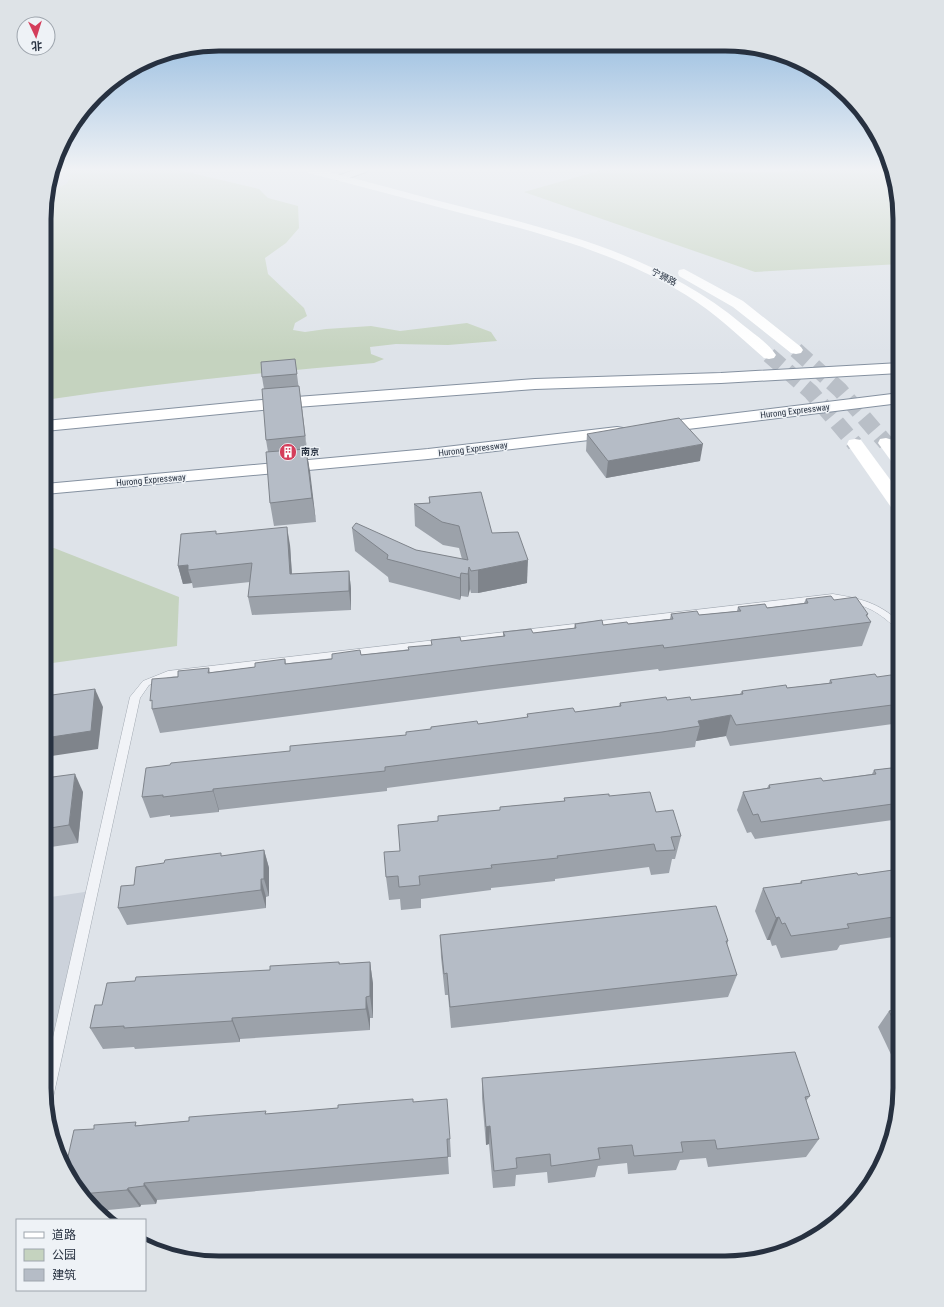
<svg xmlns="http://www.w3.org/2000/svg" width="944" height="1307" font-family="'Roboto Condensed','Noto Sans SC',sans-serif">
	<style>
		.built { fill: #ccd2db }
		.green { fill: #c5d3bf }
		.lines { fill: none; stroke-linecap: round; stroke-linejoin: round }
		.secondary-tunnel { stroke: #b9bfc7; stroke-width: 16; stroke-dasharray: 16 8; stroke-linecap: butt }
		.service-casing { stroke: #a3aab3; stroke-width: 1 }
		.minor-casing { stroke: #a3aab3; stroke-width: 2 }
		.motorway-casing { stroke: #8591a0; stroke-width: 2 }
		.service { fill: #f1f3f7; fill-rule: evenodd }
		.minor { fill: #f1f3f7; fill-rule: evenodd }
		.secondary { fill: #fff; fill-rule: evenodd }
		.motorway { fill: #fff; fill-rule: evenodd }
		.wall { fill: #9ca2aa }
		.shaded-wall { fill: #7f848b }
		.building { fill: #b5bcc6; stroke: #7f848b }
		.labels { text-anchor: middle; stroke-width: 3; stroke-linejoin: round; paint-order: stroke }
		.far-street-label { font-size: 9px; fill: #273140; stroke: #eef2f6 }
		.far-poi-label { font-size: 9px; font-weight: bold; fill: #273140; stroke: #eef2f6; text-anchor: start }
		.rim { fill: none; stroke: #273140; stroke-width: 5 }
	</style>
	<rect width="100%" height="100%" fill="#dee3e9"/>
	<g class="built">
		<polygon points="54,170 65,174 70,178 66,184 46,193"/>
		<polygon points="98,890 50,1113 44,1088 44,898"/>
	</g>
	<g class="green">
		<path d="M 56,170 L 179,170 L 259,189 L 268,198 L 298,206 L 299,228 L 286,243 L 265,258 L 268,274 L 304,308 L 307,316 L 295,323 L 293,330 L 305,332 L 326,329 L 371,326 L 400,331 L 467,323 L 491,332 L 497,341 L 448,345 L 396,344 L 370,347 L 371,354 L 384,359 L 374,363 C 264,372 154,384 45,400 L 46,196 L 46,193 L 66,184 L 70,178 L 65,174 Z"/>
		<polygon points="602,170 711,170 734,173 828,170 889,170 900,219 900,264 755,272 524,192"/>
		<polygon points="54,548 179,597 177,646 45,664 45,549"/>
	</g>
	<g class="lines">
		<g class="secondary-tunnel">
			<polyline points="796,350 840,390 886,443"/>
			<polyline points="769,355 811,392 855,444"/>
		</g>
		<defs>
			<path id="service" d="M 833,594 C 862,599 877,602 900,622 L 900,630 L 897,629 C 874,608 864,604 833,600 L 169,677 L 149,685 L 140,698 L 53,1098 L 51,1103 L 48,1104 L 44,1088 L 44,1077 L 130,697 L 143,681 L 168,671 Z"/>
			<polygon id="minor" points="355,170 367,170 366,172 343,180 337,180 336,178 337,176"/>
			<g id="motorway">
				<polygon points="900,363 900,373 721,383 535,389 283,408 45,431 45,421 283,398 535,379 721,373"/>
				<polygon points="900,393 900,403 655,433 649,432 647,428 649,424 655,423"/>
				<polygon points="617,427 623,428 625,432 623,436 428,459 45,494 45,484 428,449"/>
			</g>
		</defs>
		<use href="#service" class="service-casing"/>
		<use href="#minor" class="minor-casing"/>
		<use href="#motorway" class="motorway-casing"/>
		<use href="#service" class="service"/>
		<use href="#minor" class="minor"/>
		<g class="secondary">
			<path d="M 304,170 L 321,170 C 370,182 418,196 467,208 C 565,233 664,258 743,325 C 754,334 768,343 776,355 L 774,358 L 769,359 L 764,358 C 739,336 715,313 686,295 C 617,252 536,232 457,212 C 407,199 356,185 305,172 Z"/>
			<polygon points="684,269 743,301 801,347 803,350 801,353 796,354 791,353 733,307 679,276 678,273 679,270"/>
			<path d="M 886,438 C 900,441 900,454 900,466 L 894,465 L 878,443 L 880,439 Z"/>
			<polygon points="855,439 861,440 900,493 900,512 893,510 847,444 849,440"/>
		</g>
		<use href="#motorway" class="motorway"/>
	</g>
	<g class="wall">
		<polygon points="295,359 316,522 274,526 270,503 268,452 266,440 264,389 262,377"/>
		<polygon points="587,434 700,461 606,478 586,451"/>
		<polygon points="429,497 492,533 527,583 478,593 471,593 470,589 468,597 461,596 460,600 389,582 388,577 355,551 352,528 416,550 462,559 459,548 443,545 415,526 414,504 429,503"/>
		<polygon points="216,534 290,545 292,574 349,571 351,589 351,610 252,615 248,597 250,582 193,588 192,583 183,584 178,566"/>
		<polygon points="806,599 834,600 868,614 867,617 871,622 862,646 659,671 658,669 488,690 160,733 152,709 178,677 209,668 210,673 255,667 285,659 286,664 408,650 432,645 431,640 461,641 503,636 503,632 533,633 574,628 575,624 603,625 628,624 670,619 671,614 699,615 737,611 738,607 767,608 804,603"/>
		<polygon points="900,676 900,723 730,746 726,736 696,741 695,747 658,752 387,788 387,791 219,810 219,812 170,817 170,815 150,818 142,797 290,751 406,735 431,729 431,727 478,724 527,718 527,714 575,712 619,706 620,703 667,700 691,700 740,694 742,691 787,688 829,683 830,680"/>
		<polygon points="900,767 900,819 755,839 751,832 747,833 737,810 743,792 767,788 769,785 823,781 872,774 874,770"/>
		<polygon points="45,778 83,792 78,843 44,848"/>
		<polygon points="609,796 656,812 681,836 675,859 672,859 669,873 651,875 649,867 555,879 555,881 491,888 491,890 421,899 421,908 401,910 400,899 389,900 386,877 400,851 438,821 438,816 500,810 500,807 564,801 564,798"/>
		<polygon points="264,850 269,868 269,896 266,897 266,908 127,925 118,908 134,885 222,856"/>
		<polygon points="900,869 900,936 840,945 837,950 781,958 776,945 772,946 770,940 767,940 755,911 763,888 800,883 801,881 858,875"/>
		<polygon points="440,935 728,941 727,945 737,975 728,997 451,1028 448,995 445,995 441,957"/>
		<polygon points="339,962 340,964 370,962 373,984 373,1018 370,1018 370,1030 240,1039 240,1042 135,1049 134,1047 103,1049 90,1028 102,1005 135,981 270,970"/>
		<polygon points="900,1009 900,1065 899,1064 896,1065 878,1027 889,1011"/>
		<polygon points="482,1078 810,1096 806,1101 819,1139 806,1157 708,1167 706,1158 680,1160 676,1170 628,1174 627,1163 598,1166 595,1177 548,1183 547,1172 516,1175 515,1186 493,1188 489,1144 486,1145 482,1098"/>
		<polygon points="413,1102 450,1139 451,1157 448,1157 449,1174 157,1200 156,1204 141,1205 140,1207 97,1211 87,1203 65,1170 94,1129 189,1121 267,1114"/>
		<polygon points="703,1257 725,1263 699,1263"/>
	</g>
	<g class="shaded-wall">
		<polygon points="299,386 302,408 308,458 305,436"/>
		<polygon points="703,444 700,461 606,478 608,461"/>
		<polygon points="306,449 310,471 316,522 312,498"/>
		<polygon points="287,527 290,545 293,592 290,574"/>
		<polygon points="528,560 527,583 478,593 478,570"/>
		<polygon points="188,565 188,570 192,583 183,584 178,566"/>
		<polygon points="469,567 470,589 468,597 468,574"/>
		<polygon points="349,571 351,589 351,610 349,591"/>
		<polygon points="461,573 461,596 460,600 460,578"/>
		<polygon points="95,689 103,707 98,749 45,757 45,738"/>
		<polygon points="731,715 726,736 696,741 700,726 698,721"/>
		<polygon points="75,774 83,792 78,843 69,825"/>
		<polygon points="213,789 219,810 219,812 213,791"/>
		<polygon points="264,850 269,868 269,896 264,879"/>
		<polygon points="261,879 266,897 266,908 261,890"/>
		<polygon points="779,917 770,940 767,940 776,918"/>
		<polygon points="370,962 373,984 373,1018 370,996"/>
		<polygon points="366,997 370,1018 370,1030 366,1009"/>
		<polygon points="232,1018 240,1039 240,1042 232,1021"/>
		<polygon points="900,1060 900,1063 896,1065"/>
		<polygon points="490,1126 489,1144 486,1145 486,1127"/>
		<polygon points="144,1183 157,1200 156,1204 144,1186"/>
		<polygon points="128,1188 141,1205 140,1207 127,1190"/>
	</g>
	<g class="building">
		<polygon points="295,359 297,374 262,377 261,362"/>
		<polygon points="299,386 305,436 266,440 262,389"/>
		<polygon points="679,418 703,444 608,461 587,434"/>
		<polygon points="306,449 312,498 270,503 266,452"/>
		<polygon points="481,492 492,533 518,532 528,560 478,570 471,571 469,567 468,574 461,573 460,578 387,559 388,555 352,528 356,523 416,550 468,560 459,526 442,522 414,504 430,503 429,497"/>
		<polygon points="287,527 290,574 349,571 349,591 248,597 252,563 188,570 188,565 178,566 181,534 216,531 216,534"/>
		<polygon points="831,596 834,600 856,597 868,614 866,615 871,622 664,648 663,645 488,666 152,709 152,700 150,701 152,679 178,677 178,671 209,668 208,673 255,667 255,663 285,659 285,664 332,659 332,654 360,650 361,655 409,650 408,647 432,645 431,640 460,637 461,641 505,636 503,632 531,629 533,633 576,628 575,624 602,620 603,625 627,622 628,624 673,619 671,614 697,611 699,615 741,611 738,607 765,604 767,608 808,603 806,599"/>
		<polygon points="875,674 877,677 898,674 900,676 900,704 736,725 731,715 698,721 700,726 662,732 385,767 385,771 213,789 213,791 163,797 163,795 142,797 146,768 170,765 171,763 290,751 290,746 406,735 406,732 431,729 431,727 477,721 478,724 528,717 527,714 573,708 575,712 621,706 620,703 666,697 667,700 690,697 691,700 743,694 742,691 786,685 787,688 832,683 830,680"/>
		<polygon points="95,689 91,731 45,738 45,696"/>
		<polygon points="900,767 900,803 761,822 758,814 753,815 743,792 770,788 769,785 821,778 823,781 876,774 874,770"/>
		<polygon points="75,774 69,825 44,829 45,778"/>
		<polygon points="650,792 656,812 673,810 681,836 671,837 675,850 656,851 654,844 557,856 558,858 491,865 492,868 419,876 420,885 399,887 398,876 386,877 384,852 400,851 398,825 438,821 438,816 500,810 500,807 565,801 564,798 609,794 609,796"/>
		<polygon points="264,850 264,879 261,879 261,890 118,908 121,886 134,885 136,867 164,863 165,860 221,853 221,856"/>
		<polygon points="900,869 900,916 847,924 849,928 791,936 785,923 782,924 779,917 776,918 763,888 802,883 801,881 857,873 858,875"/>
		<polygon points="716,906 728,941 726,941 737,975 450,1007 447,973 444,974 440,935"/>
		<polygon points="339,962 339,964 370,962 370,996 366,997 366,1009 232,1018 232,1021 124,1028 124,1026 90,1028 95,1005 102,1005 107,983 135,981 136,977 270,970 270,966"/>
		<polygon points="900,1009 900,1033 889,1011"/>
		<polygon points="795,1052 810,1096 805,1097 819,1139 717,1149 715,1140 681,1142 683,1152 634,1156 632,1145 598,1148 600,1159 551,1166 550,1154 516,1158 517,1168 494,1171 490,1126 486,1127 482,1078"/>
		<polygon points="413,1099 413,1102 447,1099 450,1139 447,1139 448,1157 144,1183 144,1186 128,1188 127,1190 81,1194 82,1192 80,1192 65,1170 74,1130 94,1129 94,1125 136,1122 135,1126 189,1121 189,1117 266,1111 265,1114 338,1108 338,1105"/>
		<polygon points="776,1251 725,1263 705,1263 703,1257"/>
	</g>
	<linearGradient id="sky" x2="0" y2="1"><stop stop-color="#87b3dc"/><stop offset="0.48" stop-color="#f0f2f5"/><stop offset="1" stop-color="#f0f2f5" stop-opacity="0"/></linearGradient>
	<rect width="944" height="353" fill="url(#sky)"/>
	<defs>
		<symbol id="building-disc" viewBox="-11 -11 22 22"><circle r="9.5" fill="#d43d5b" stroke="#eef2f6"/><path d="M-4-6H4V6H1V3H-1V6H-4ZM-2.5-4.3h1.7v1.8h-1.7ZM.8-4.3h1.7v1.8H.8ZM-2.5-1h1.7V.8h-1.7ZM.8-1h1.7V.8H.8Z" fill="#fff"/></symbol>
	</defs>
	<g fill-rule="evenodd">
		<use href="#building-disc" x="278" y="442" width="20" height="20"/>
	</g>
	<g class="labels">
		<g class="far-street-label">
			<text transform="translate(664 277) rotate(27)" y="3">宁狮路</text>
			<text transform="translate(795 411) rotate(-7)" y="3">Hurong Expressway</text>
			<text transform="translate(473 449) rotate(-7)" y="3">Hurong Expressway</text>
			<text transform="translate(151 480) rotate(-5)" y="3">Hurong Expressway</text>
		</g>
		<g class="far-poi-label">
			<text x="301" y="455">南京</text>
		</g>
	</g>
	<path d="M0 0H944V1307H0ZM219 51H725A168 168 0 0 1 893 219V1088A168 168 0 0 1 725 1256H219A168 168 0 0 1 51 1088V219A168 168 0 0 1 219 51Z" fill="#dee3e7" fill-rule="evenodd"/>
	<path class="rim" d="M219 51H725A168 168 0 0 1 893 219V1088A168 168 0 0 1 725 1256H219A168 168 0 0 1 51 1088V219A168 168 0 0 1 219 51Z"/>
	<rect x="16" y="1219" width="130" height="72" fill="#eef2f6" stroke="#9ea5ad"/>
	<rect x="24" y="1232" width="20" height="6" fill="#ffffff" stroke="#9ea5ad"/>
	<text x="52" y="1239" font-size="12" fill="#273140">道路</text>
	<rect x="24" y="1249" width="20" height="12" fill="#c5d3bf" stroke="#9ea5ad"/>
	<text x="52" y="1259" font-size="12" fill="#273140">公园</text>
	<rect x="24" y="1269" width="20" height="12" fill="#b5bcc6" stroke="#9ea5ad"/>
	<text x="52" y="1279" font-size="12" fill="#273140">建筑</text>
	<g transform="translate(36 36) rotate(176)"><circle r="19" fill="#eef2f6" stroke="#9ea5ad"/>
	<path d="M0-3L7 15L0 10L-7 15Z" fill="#d43d5b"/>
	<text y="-6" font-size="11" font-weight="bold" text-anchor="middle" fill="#273140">北</text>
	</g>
</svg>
